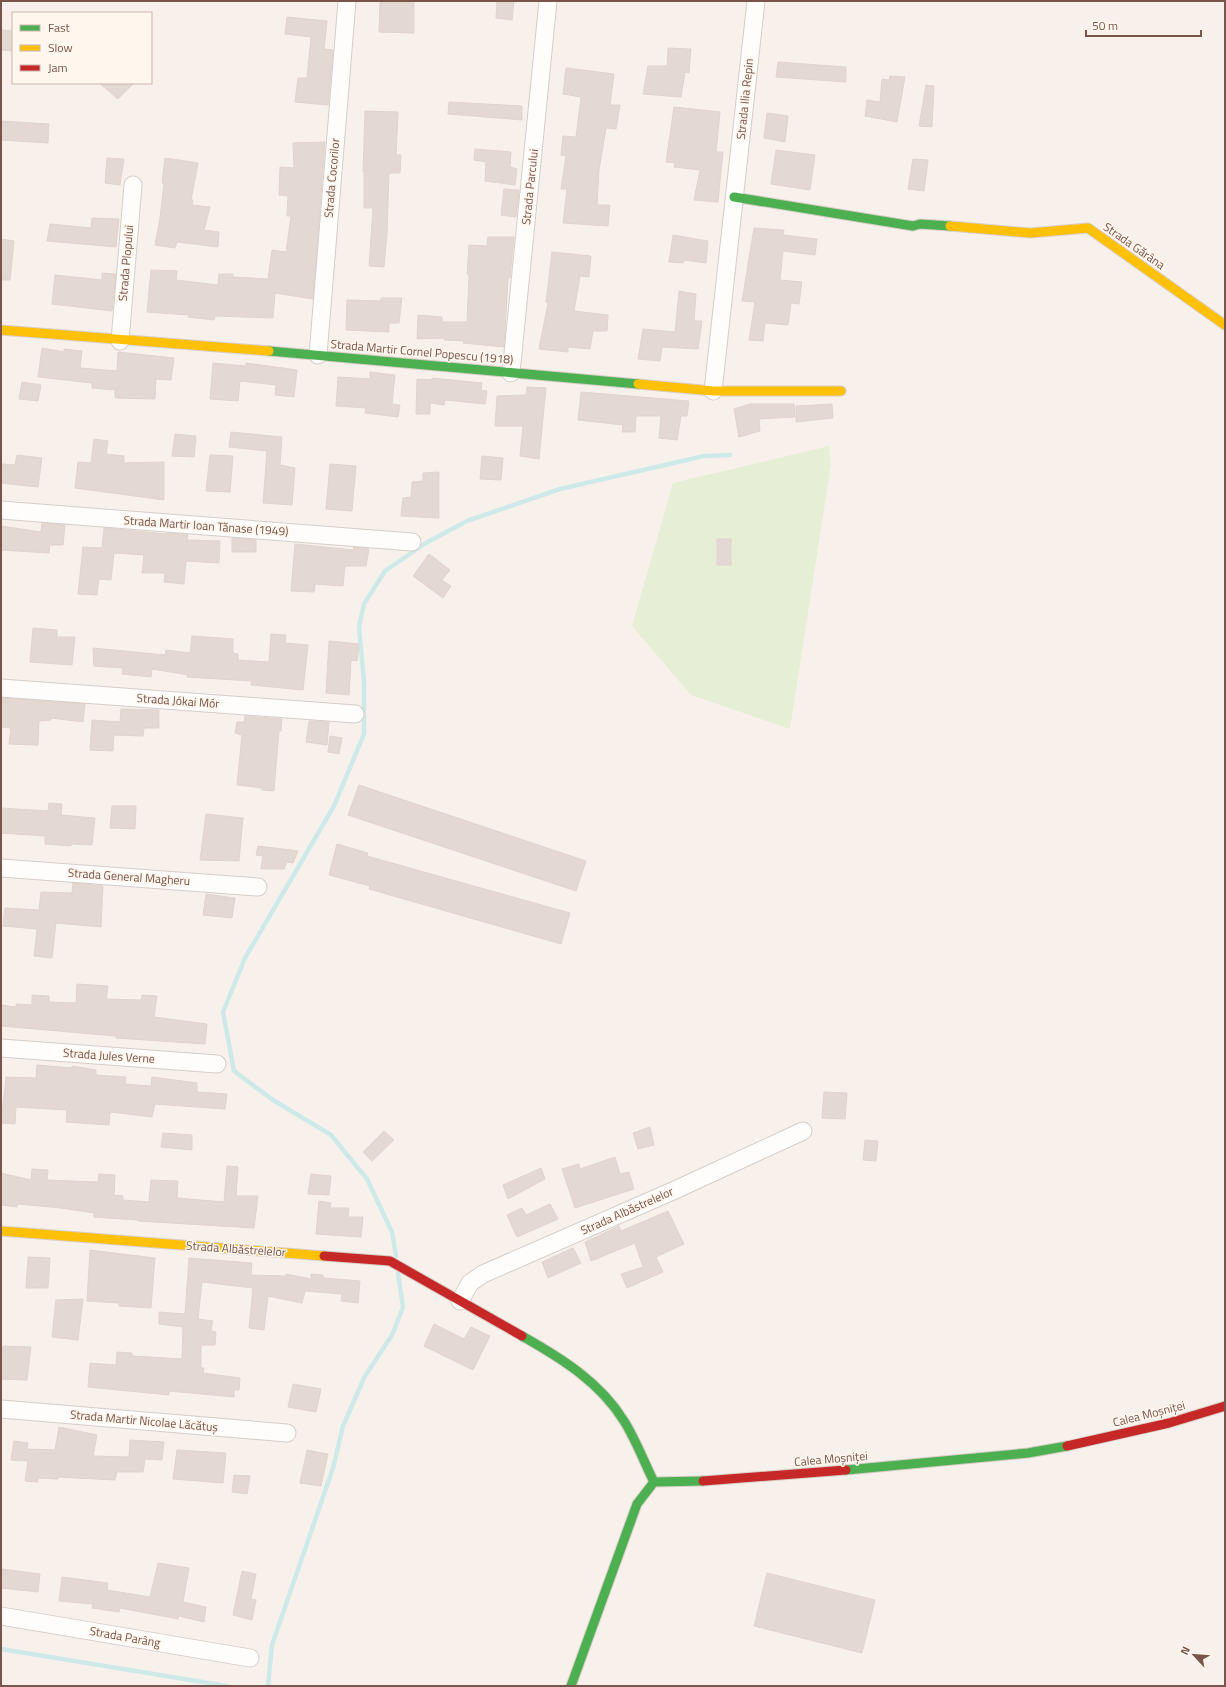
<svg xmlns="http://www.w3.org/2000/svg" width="1226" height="1687" font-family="'Titillium Web',sans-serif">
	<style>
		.green { fill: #e7eed6 }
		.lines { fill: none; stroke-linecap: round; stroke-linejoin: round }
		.stream { stroke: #cdeae9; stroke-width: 4.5 }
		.building { fill: #e4d8d3; stroke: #e1d3cd }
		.street-casing { stroke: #d6cdc8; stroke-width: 19 }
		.fast-casing { stroke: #d8cdc8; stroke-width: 11 }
		.slow-casing { stroke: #d8cdc8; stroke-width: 11 }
		.jam-casing { stroke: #d8cdc8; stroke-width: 11 }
		.street { stroke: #fefdfc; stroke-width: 17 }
		.fast { stroke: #4caf50; stroke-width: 9 }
		.slow { stroke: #ffc107; stroke-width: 9 }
		.jam { stroke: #c62828; stroke-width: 9 }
		.labels { text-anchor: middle; stroke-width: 3; stroke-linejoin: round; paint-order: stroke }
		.street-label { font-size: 12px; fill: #78544a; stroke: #fff6ed }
	</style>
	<rect width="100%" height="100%" fill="#f8f1eb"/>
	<polygon class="green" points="829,446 831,464 790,729 691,695 632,626 673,483"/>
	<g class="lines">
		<g class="stream">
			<polyline points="396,1256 392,1232 367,1179 331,1135 273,1100 234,1071 223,1012 245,958 334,806 364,734 364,682 359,627 364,604 385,571 426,543 467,521 560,489 704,456 730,455"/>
			<polyline points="1,1649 227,1686"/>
			<polyline points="268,1686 272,1645 333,1468 343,1426 365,1376 392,1335 403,1307 398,1273"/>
		</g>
	</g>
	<g class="building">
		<polygon points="380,1 414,1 414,33 379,32"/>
		<polygon points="497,1 514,1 512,20 496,18"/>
		<polygon points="287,17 327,21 324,49 333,50 328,105 295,102 298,78 307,78 311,37 285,34"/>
		<polygon points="1,30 13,31 13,51 1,50"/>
		<polygon points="668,48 691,49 689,73 685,72 681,97 643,94 648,66 667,66"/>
		<polygon points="778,62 846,67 846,82 776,77"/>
		<polygon points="566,68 614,74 610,105 620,105 616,129 606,128 599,170 597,205 610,205 608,226 563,223 567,189 561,189 566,156 561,155 563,136 576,137 581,97 563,94"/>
		<polygon points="890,76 905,77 897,122 865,116 867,100 880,102 882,79 889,80"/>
		<polygon points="99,83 134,83 118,99"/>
		<polygon points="926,85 934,86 932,127 919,126"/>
		<polygon points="449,102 522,106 522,120 448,114"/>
		<polygon points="674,107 720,112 716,152 723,152 718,202 694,200 700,170 674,167 675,163 666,162"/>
		<polygon points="365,111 398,112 396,155 401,155 400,173 389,173 387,234 384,267 369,266 373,208 364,208 364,172 363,172"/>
		<polygon points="767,113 788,116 785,142 764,138"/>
		<polygon points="1,121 49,124 48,143 1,140"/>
		<polygon points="325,142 313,299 275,293 273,318 215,316 214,320 188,317 189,315 147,312 151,270 177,271 176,280 218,285 219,274 233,274 233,277 268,279 272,250 286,252 291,216 287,216 288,196 279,195 280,167 294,168 293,143"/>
		<polygon points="475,149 511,152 510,167 517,169 515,185 485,181 486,162 474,160"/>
		<polygon points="776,150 815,155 810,190 771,184"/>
		<polygon points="107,158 124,159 120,185 105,183"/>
		<polygon points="165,158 198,163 191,200 193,200 192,205 210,207 204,230 219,232 218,247 177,242 175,248 155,245 160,218 164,183 162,183"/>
		<polygon points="913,159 928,160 924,191 908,189"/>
		<polygon points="504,189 519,190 516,217 501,215"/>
		<polygon points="92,218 119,219 116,247 47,241 50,224 91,228"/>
		<polygon points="754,228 784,230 783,235 817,239 815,255 783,251 780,280 802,282 799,304 791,303 788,325 765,323 763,341 749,340 755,302 742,301"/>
		<polygon points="673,235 708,241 706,263 684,260 683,263 669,262"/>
		<polygon points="488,237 514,237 510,278 508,278 504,347 463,343 464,341 444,340 444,338 417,339 418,315 442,317 442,322 467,322 469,274 467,274 469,245 487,246"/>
		<polygon points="1,239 14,241 10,280 1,280"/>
		<polygon points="552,252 591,256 589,277 580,276 574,311 608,315 607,331 593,331 590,349 568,347 568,352 539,349 548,303 546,302"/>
		<polygon points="102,273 116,274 112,311 52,304 55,275 102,280"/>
		<polygon points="679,291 696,294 694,321 702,321 698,349 662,347 660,361 638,359 643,329 675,332"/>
		<polygon points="381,298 402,298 399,323 389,323 389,332 346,330 347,300 381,301"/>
		<polygon points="42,348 64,352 64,349 82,351 80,368 117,371 118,352 174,358 171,380 156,379 155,399 115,398 115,390 92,388 92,383 38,377"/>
		<polygon points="213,363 246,366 246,363 297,370 294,397 275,395 276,385 240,381 238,401 210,399"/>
		<polygon points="370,372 395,375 392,404 400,405 398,417 365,413 366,408 336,406 338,377 370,379"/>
		<polygon points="432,378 482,383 481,390 487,391 485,404 445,400 444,405 430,403 430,414 416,414 417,379 432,380"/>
		<polygon points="22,382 41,385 38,401 19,399"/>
		<polygon points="527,387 546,388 539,459 520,456 523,426 495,426 497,396 526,395"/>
		<polygon points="581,392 689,401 687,416 681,416 677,440 659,438 661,416 636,416 635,432 622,432 623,425 578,420"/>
		<polygon points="750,404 794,404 795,417 759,419 760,431 739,437 734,409"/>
		<polygon points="832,404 833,418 796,422 796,406"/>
		<polygon points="231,432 282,437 280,465 295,468 292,505 263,503 267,451 229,447"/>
		<polygon points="175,434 196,436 194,457 172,456"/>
		<polygon points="94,439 108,441 106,454 124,456 124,463 164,462 164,500 75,488 78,462 91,463"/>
		<polygon points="17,455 42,458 38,487 1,483 1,464 15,465"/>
		<polygon points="210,455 233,456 230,492 206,491"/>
		<polygon points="482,456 503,458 501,480 480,479"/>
		<polygon points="330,464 356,466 352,511 326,509"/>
		<polygon points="439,472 439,518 401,516 403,498 411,497 412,482 423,481 423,473"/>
		<polygon points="42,523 65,525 63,545 50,545 49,553 1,550 1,526 41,532"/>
		<polygon points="104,528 166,534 167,533 188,535 187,540 220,541 219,563 186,561 184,584 164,582 165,573 142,573 144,555 114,553 111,580 99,579 97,595 78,594 83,547 102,548"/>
		<polygon points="232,538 256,540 256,552 232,552"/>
		<rect x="717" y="539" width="14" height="26"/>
		<polygon points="295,544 353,550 354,547 369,549 366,566 345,566 343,586 315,584 314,592 291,591"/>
		<polygon points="429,554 450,570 442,580 451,586 443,598 413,576"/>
		<polygon points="33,628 57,630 57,637 75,637 72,665 30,662"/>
		<polygon points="271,634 286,635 285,643 308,645 303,690 251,685 252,681 187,677 188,675 152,669 151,677 122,674 123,668 94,666 93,648 165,655 166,650 190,653 192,636 233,639 233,653 238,654 238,660 269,662"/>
		<polygon points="329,641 359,644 357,661 351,660 349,695 326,693"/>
		<polygon points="1,698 85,704 83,722 51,718 51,720 39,721 38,745 9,744 11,728 1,727"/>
		<polygon points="121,709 159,710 159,728 144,728 143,736 114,735 113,751 90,750 92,720 120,722"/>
		<polygon points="245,716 282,719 281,731 279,731 274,791 262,790 262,788 237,785 242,735 235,733 237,722 244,722"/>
		<polygon points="309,721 329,722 327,745 306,742"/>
		<polygon points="330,736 342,738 339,754 328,752"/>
		<polygon points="359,785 586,861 576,891 348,815"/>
		<polygon points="49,803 62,804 61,815 95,818 92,845 71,844 71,846 45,844 45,836 1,833 1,808 48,811"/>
		<polygon points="112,806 136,806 135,829 110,828"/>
		<polygon points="206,814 243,818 239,861 200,860"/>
		<polygon points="337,844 368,853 367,856 570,913 561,944 369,889 370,886 329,875"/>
		<polygon points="258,846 291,850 298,851 293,863 287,862 284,869 261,869 263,856 256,855"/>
		<polygon points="73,883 103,886 101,927 56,923 52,958 34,956 37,929 3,926 5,908 39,910 41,892 72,893"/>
		<polygon points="206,894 235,898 232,918 203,915"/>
		<polygon points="77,984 108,986 106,999 141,1000 142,995 157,996 154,1017 207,1024 205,1044 116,1038 116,1036 1,1026 1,1005 16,1007 16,1004 32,1005 32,995 49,996 49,1002 76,1003"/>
		<polygon points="37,1065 72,1068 72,1066 96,1070 96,1075 126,1077 125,1084 151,1086 152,1077 197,1083 197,1092 227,1094 225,1109 155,1104 152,1117 110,1112 109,1125 66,1122 67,1110 16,1107 15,1124 1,1123 6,1077 36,1078"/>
		<polygon points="824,1092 847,1093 845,1119 822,1118"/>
		<polygon points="650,1127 654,1145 638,1149 633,1133"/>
		<polygon points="384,1131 394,1140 372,1161 363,1152"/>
		<polygon points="163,1133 192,1135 192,1150 161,1147"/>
		<polygon points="865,1140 878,1141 876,1161 863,1160"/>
		<polygon points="615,1157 620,1174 629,1172 634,1189 575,1208 562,1169 579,1164 580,1169"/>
		<polygon points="227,1166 238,1167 236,1196 258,1196 254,1228 138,1221 138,1220 94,1217 94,1213 61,1208 18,1204 17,1207 1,1205 1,1173 31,1180 32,1169 48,1170 47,1180 98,1182 99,1174 115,1175 114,1195 123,1196 123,1200 149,1202 151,1180 178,1181 177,1198 224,1202"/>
		<polygon points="541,1168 545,1179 508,1199 503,1185"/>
		<polygon points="311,1174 331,1176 329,1195 308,1194"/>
		<polygon points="319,1201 331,1203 330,1208 349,1208 348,1217 363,1217 361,1237 316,1234"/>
		<polygon points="550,1204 558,1219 517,1237 507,1215 522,1208 526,1215"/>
		<polygon points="668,1211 684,1244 656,1257 663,1272 627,1288 621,1274 643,1267 635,1243 591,1261 585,1242 619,1226 621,1231"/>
		<polygon points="573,1248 581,1263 548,1278 542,1262"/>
		<polygon points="90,1250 155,1258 151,1308 119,1306 119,1303 87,1301"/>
		<polygon points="28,1257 50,1258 48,1288 26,1288"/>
		<polygon points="189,1258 252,1263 251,1275 286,1276 286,1274 311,1279 311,1274 323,1275 323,1278 360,1281 358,1303 341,1301 342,1294 305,1291 302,1303 268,1296 264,1330 249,1328 253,1288 202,1282 198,1319 213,1321 211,1331 216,1332 215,1345 201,1345 201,1368 204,1368 203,1373 240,1378 239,1390 234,1390 234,1397 169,1391 169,1395 88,1387 90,1363 116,1365 117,1352 132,1353 132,1356 182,1359 183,1327 159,1324 159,1312 185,1314"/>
		<polygon points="83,1299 78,1340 52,1337 56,1300"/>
		<polygon points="434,1324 464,1339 471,1327 490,1336 473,1370 424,1346"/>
		<polygon points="3,1346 31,1347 27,1380 1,1379 1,1350"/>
		<polygon points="293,1384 321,1389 316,1412 288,1407"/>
		<polygon points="59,1427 97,1435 93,1456 129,1457 130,1440 164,1442 162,1460 145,1459 143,1472 117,1472 115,1480 58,1477 58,1479 38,1478 38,1482 25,1481 28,1461 11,1460 14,1441 28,1443 27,1449 55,1450"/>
		<polygon points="177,1450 226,1453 223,1483 173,1479"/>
		<polygon points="307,1450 328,1454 321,1486 300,1483"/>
		<polygon points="234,1475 250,1476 247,1494 232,1492"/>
		<polygon points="158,1563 189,1568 183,1602 206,1607 204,1622 179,1616 178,1619 120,1608 119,1612 92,1608 93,1604 59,1601 62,1577 108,1583 107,1590 150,1597"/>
		<polygon points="2,1569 40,1574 38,1592 1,1588"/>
		<polygon points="242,1571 256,1574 251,1599 256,1600 252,1620 233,1615"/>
		<polygon points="767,1573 875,1600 862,1653 754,1626"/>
	</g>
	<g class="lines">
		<defs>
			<g id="street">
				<polyline points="120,341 133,185"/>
				<polyline points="318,355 347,1"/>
				<polyline points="511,373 548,1"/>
				<polyline points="713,391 756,1"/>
				<polyline points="1,510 412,542"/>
				<polyline points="1,688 355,714"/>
				<polyline points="1,868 258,887"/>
				<polyline points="1,1048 217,1064"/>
				<polyline points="460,1301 470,1283 483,1274 675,1190 803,1131"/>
				<polyline points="1,1409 287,1433"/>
				<polyline points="1,1616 250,1658"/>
			</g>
			<g id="fast">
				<polyline points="734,197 913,226 920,224 950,226"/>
				<polyline points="269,351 638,384"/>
				<path d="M 522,1336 C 561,1358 600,1382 624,1421 C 636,1440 644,1462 654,1482"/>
				<polyline points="846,1470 1028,1453 1067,1446"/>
				<polyline points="571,1686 637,1504 654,1482 703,1481"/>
			</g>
			<g id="slow">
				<polyline points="950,226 1030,233 1088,228 1225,325"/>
				<polyline points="1,330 269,351"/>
				<polyline points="638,384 713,391 841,391"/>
				<polyline points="1,1231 324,1256"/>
			</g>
			<g id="jam">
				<polyline points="324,1256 390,1261 522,1336"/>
				<polyline points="1067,1446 1169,1423 1225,1406"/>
				<polyline points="703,1481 846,1470"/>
			</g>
		</defs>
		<use href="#street" class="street-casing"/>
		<use href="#fast" class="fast-casing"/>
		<use href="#slow" class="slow-casing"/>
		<use href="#jam" class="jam-casing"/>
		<use href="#street" class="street"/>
		<use href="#fast" class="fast"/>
		<use href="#slow" class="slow"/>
		<use href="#jam" class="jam"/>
	</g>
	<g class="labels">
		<g class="street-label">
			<text transform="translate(745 99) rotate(-84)" y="4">Strada Ilia Repin</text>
			<text transform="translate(332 178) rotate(-85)" y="4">Strada Cocorilor</text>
			<text transform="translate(530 187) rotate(-84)" y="4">Strada Parcului</text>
			<text transform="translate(1134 246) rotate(35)" y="4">Strada Gărâna</text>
			<text transform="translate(126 263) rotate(-85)" y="4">Strada Plopului</text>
			<text transform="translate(422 352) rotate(5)" y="4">Strada Martir Cornel Popescu (1918)</text>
			<text transform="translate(206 526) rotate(4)" y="4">Strada Martir Ioan Tănase (1949)</text>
			<text transform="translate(178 701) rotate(4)" y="4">Strada Jókai Mór</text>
			<text transform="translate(129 877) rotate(4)" y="4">Strada General Magheru</text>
			<text transform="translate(109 1056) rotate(4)" y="4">Strada Jules Verne</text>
			<text transform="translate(627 1211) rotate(-24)" y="4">Strada Albăstrelelor</text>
			<text transform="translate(236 1249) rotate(4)" y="4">Strada Albăstrelelor</text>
			<text transform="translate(1149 1414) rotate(-14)" y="4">Calea Moșniței</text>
			<text transform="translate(144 1421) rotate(5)" y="4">Strada Martir Nicolae Lăcătuș</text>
			<text transform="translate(831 1459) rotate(-5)" y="4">Calea Moșniței</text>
			<text transform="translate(125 1637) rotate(10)" y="4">Strada Parâng</text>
		</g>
	</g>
	<rect width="1226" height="1687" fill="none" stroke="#78544a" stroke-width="4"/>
	<rect x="12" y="12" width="140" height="72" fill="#fff6ed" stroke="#c9b5ac"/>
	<rect x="20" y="25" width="20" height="6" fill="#4caf50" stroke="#c9b5ac"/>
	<text x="48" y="32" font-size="12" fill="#78544a">Fast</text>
	<rect x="20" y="45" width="20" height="6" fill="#ffc107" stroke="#c9b5ac"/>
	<text x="48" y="52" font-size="12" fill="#78544a">Slow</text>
	<rect x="20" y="65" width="20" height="6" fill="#c62828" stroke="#c9b5ac"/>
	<text x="48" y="72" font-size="12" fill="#78544a">Jam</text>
	<g transform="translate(1194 1655) rotate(296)" stroke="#fff6ed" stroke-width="3" paint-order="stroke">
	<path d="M0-3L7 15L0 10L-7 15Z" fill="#78544a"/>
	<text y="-6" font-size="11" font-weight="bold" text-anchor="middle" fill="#78544a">N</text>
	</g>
	<path d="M1086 30v6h115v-6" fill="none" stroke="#78544a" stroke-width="2"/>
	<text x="1092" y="30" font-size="12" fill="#78544a" stroke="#fff6ed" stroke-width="3" paint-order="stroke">50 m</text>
</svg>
